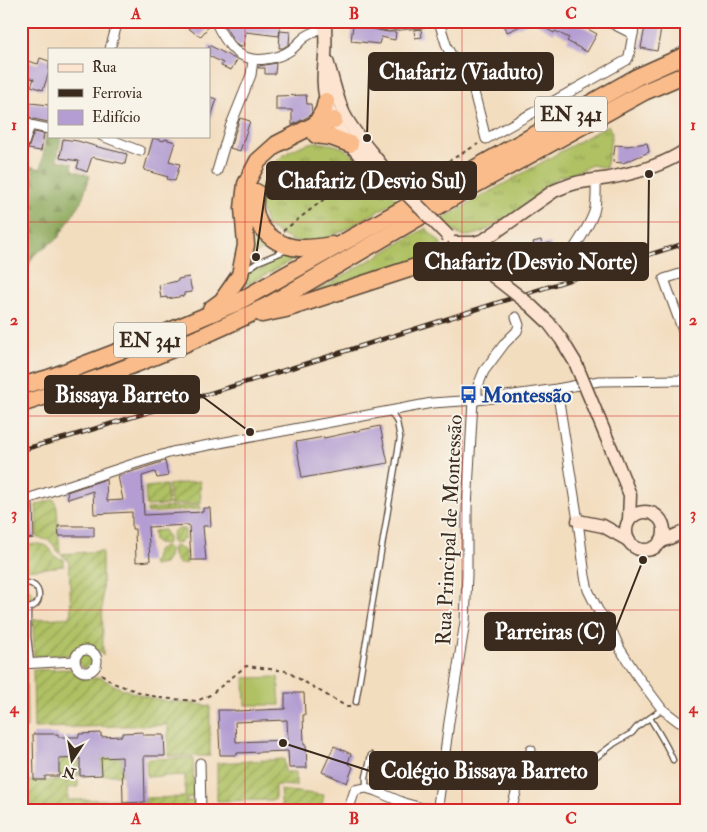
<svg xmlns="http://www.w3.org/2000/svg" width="707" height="832" font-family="'IM FELL Double Pica',serif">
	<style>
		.grass { fill: url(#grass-tufts); stroke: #757641 }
		.forest { fill: url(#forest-firs); stroke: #63683c }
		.park { fill: #afc164; stroke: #757641 }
		.garden { fill: url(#garden-furrows); stroke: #757641 }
		.building { fill: #b39dd2; fill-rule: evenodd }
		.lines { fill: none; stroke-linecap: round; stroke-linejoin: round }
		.lane-casing { stroke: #574536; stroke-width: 7 }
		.street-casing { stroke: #574536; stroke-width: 11 }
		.secondary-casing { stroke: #574536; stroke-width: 15 }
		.highway-casing { stroke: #574536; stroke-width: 19 }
		.path { stroke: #574536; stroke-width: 2; stroke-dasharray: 4 4; stroke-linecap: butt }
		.lane { stroke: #fff; stroke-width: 4.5 }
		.street { stroke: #fff; stroke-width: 9 }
		.secondary { stroke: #fde4d1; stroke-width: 12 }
		.highway { stroke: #fabc8b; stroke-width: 16 }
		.rail-casing { stroke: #3b2a1e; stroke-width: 4.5 }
		.rail { stroke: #f7f3e8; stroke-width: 2.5; stroke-dasharray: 8; stroke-linecap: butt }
		.secondary-bridge-casing { stroke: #574536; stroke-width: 15; stroke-linecap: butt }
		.secondary-bridge { stroke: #fde4d1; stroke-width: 12 }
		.grid { fill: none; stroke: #d62828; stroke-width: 1; stroke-opacity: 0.55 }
		.labels { text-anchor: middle; stroke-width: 4; stroke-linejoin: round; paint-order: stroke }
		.shield { fill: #f7f3e8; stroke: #73665b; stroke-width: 1 }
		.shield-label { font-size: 20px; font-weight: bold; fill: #3b2a1e }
		.transit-label { font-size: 21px; font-weight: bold; fill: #164399; stroke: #f7f3e8; text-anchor: start }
		.street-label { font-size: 21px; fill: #3b2a1e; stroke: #f7f3e8 }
		.leader { fill: none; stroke: #3b2a1e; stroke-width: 2 }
		.callout-dot { fill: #3b2a1e; stroke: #f7f3e8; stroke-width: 2 }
		.callout { fill: #3b2a1e; stroke: #3b2a1e; stroke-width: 2 }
		.callout-label { font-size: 22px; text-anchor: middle; font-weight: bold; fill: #fff }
		.neatline { fill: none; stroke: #d62828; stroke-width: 2 }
		.grid-label { font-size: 16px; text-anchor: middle; font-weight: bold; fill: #d62828 }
	</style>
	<defs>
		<pattern id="grass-tufts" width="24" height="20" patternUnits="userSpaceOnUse" patternTransform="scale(1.25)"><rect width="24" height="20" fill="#afc164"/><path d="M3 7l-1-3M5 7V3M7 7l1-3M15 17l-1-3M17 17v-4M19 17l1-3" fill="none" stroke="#909d52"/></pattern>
		<pattern id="forest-firs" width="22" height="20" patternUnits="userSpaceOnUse" patternTransform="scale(1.25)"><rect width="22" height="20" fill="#8ba75a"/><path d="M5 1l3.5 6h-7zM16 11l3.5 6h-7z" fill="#73884a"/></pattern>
		<pattern id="garden-furrows" width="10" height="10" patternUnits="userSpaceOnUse" patternTransform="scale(1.25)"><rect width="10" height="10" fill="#afc164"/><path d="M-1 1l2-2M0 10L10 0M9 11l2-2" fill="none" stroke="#909d52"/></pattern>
	</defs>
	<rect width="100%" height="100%" fill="#f7f3e8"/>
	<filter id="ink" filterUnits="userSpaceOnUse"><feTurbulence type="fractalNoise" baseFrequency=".02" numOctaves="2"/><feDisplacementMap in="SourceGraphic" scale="10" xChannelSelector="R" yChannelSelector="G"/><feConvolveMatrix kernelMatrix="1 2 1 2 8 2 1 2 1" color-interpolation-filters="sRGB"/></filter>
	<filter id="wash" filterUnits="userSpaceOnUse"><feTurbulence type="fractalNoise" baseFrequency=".0096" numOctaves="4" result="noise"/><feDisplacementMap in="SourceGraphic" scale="20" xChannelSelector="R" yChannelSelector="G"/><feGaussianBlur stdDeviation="1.12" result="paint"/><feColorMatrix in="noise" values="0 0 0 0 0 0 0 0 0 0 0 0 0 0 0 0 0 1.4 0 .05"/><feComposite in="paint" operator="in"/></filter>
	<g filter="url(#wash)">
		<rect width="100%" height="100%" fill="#f3ddbf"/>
		<g class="grass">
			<path d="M 608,125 L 612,133 L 606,168 L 592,165 L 571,174 L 561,176 L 540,190 L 536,197 C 520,208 480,242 460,235 C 453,233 447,224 442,219 Z"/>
			<path d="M 315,142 C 324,143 335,144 343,148 C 351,152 357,160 364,166 C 376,178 386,188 398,200 L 341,232 L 311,244 L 293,241 L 267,227 C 265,219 261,210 259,201 C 257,188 267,174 275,165 L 274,164 C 285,152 300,145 315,142 Z"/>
			<polygon points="252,227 271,246 250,256"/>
			<polygon points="426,228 442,244 434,255 306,297"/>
			<path d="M 287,253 L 301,255 L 234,292 C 238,287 241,281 245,276 C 254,265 275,258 287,253 Z"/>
			<circle cx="27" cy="595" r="6"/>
		</g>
		<polygon class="forest" points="46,135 49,135 49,136 61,137 57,160 72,163 73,170 90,176 81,202 58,238 34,255 21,280 21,164 41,169"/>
		<polygon class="park" points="278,677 280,705 245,705 244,678"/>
		<g class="garden">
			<polygon points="200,481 201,503 170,505 168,485"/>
			<polygon points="166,485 168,505 146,506 145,487"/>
			<path d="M 54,499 L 57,508 L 60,554 C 51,543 54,540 37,538 L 36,505 Z"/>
			<polygon points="200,505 201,509 147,513 147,509"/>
			<polygon points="176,529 185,529 185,538 180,542 174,544 171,541 173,532"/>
			<polygon points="164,530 168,537 168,541 166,544 158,543 154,540 153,531"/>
			<path d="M 39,544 C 58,546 46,558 64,559 L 64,566 L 27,570 L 22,545 Z"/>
			<polygon points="166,546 169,549 168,557 164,564 153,566 152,562 155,561 155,553 161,547"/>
			<path d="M 174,546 L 181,548 L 186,552 L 187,563 L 179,564 C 174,559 172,555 172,549 Z"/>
			<path d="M 102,551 L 103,656 C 95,645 75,639 70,655 L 34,656 L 33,620 L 71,617 L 69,562 L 66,558 L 61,554 Z"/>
			<polygon points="21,621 25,621 26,657 21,657"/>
			<circle cx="86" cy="661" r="7"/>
			<path d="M 71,669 C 77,680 89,680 100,677 C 118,689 145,698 167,701 C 181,703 196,703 210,706 L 210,756 L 168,756 L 168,725 L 34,728 L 33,670 Z"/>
			<polygon points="21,670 26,670 27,728 21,729"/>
			<polygon points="122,757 122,775 102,775 101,758"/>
			<polygon points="79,758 80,775 59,776 59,759"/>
			<polygon points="193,758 194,797 186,798 186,801 194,801 194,811 21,811 21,781 78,780 78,787 67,788 68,800 123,799 124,803 145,802 145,798 185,797 185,775 147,777 146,759"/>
			<polygon points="284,759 285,772 296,772 296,786 275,785 275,800 217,801 217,763"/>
			<polygon points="280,790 324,795 321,811 282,811"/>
		</g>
		<g id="blocks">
			<g class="building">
				<polygon points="191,21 209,21 210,25 201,36 196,34 187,27"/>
				<polygon points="222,21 281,21 279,36 246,32 243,47 238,46 233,40"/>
				<polygon points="503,21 532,21 507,32"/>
				<polygon points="532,21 573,21 597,34 587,52 567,41 569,38 555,31 554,33"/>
				<polygon points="646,21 657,21 656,22 662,23 657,51 641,48"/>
				<polygon points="353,25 388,32 396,32 395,40 381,37 379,44 351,41"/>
				<polygon points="421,29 422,37 415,38 414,30"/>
				<polygon points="280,31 290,32 289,44 283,48 279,48"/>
				<polygon points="209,45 237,60 231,70 221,66 223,63 209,56"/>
				<polygon points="40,58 49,61 49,72 43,90 31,86 34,79 21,75 21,67 24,60 38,64"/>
				<polygon points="276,63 275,74 265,74 265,68 258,68 259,66"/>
				<polygon points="306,95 307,104 311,104 312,112 309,116 292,125 292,110 276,110 276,96"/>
				<polygon points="209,97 217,99 210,120 209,119"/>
				<polygon points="21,102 49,105 49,122 33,119 29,116 21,115"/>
				<polygon points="240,118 250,121 240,151 230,148"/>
				<polygon points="34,132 44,134 41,151 28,149"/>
				<polygon points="153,138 164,141 165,139 175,142 169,161 180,164 175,181 167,179 168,177 144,170"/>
				<polygon points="63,139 78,141 98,147 127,154 125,164 92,157 87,172 77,168 79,161 60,158"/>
				<polygon points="647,143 649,152 623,163 613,162 615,145 627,146"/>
				<polygon points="541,240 542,245 550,243 554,257 539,261 541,268 534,270 529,256 533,255 531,247 534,246 533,242"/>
				<polygon points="189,277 192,292 184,293 184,296 167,299 167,297 161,298 159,285 178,281 178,279"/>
				<polygon points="380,426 388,463 302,478 296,442 324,437 324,438"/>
				<polygon points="165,461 168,476 157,478 155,472 142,476 144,515 203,512 203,508 210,508 211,526 203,526 206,560 191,560 189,525 148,527 150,561 136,562 135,529 132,529 132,512 94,514 93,491 68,499 67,492 106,479 107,501 123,500 118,476"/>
				<polygon points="33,504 34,538 25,539 24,533 21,533 21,507"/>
				<polygon points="58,526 94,526 94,536 59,536"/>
				<path d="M 285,693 L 304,693 L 305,715 L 303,715 L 304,745 L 306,745 L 307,768 L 289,768 L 288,751 L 237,753 L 237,755 L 220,755 L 218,710 L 235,710 L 235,711 L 285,709 ZM 287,720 L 288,740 L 236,742 L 235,722 Z"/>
				<polygon points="143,732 143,735 164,735 165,756 144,756 145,802 123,803 122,757 101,758 102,775 80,776 80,758 59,759 59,776 45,776 45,780 34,780 33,734 58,734 58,737 79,737 79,734 101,733 101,737 122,736 122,733"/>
				<polygon points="334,746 351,754 348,763 353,767 347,783 322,772"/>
			</g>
		</g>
	</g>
	<g filter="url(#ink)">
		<use href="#blocks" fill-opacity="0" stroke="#574536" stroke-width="1"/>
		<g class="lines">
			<defs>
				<g id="lane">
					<polyline points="245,271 258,262 287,250"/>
					<path d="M 21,584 C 44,577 46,614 21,607"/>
					<polyline points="28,608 28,637 31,663"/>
					<polyline points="356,702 400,438 397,422 390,411"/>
					<path d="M 650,718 C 658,732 667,745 673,760"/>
					<polyline points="550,774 572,774 577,772 615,743 632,733 637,727 662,709"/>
					<polyline points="366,788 366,777 371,755"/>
				</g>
				<g id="street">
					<path d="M 215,21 C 226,44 238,63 266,59 C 274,58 284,55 291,50 C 296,46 300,41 305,37 C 312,33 319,29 325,25"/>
					<polyline points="363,21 389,26 441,21"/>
					<polyline points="607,21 633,34 635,21"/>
					<polyline points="439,22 447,47 457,66 467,77 473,88 486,139 627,60 629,56 633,34"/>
					<polyline points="110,49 118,21"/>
					<polyline points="21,121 27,122 30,125 49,129"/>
					<polyline points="102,136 140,151"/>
					<polyline points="21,152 30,125"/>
					<polyline points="217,171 230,127 251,75 253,60"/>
					<path d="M 563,265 C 573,249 588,230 594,212 C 597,202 596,191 596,180"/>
					<polyline points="686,272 664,279 683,331 686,334"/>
					<polyline points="557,389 578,521 585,576 588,590 598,610 610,626 620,649 638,677 662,709 679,722 686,724"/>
					<polyline points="477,400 477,388 484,371 505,343 517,331 519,325 516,317"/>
					<polyline points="21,501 130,465 172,452 432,403 477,400 557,389 599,381 686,380"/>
					<circle cx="86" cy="661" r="11"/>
					<polyline points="21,664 75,661"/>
					<polyline points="200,763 201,811"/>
					<polyline points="349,811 349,808 355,790 366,788 376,791 404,803 422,808 439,809"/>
					<polyline points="440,811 438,806 449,722 465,622 467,575 467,508 473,400"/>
					<polyline points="511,811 521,774 530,757 531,750"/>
				</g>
				<g id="secondary">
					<path d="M 325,21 C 325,33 326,45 325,56 C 324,71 322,84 326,99 C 331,123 353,151 371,166 C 377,171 384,174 391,178"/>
					<path d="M 327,61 C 333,79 336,97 344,114 C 355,136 374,154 388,174"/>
					<path d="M 455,243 L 474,243 L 484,240 L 554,191 C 561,188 568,185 576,183 C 588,180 601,180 614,177 C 639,172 664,165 686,150"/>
					<polyline points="616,460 630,495 629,520"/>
					<circle cx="645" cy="531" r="19"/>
					<polyline points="578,521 603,526 628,540"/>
					<polyline points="660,542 686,531"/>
				</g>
				<g id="highway">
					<polyline points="316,124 324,110 326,101"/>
					<polyline points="316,135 331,137 350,144"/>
					<path d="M 256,192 C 255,198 254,205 255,211 C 258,230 274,243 292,247 C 305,250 320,247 332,245"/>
					<polyline points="211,309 222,301 240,275 246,245 243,208 246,184 258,161 277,144 316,124 334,120"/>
					<polyline points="262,314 286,309 437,260 455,258 471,258"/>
					<polyline points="21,386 49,378 146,341 236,303 637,77 686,55"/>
					<path d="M 21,404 C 106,378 190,344 269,305 L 464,191 L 644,92 L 686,74"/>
				</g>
			</defs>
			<use href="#lane" class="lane-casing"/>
			<use href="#street" class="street-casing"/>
			<use href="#secondary" class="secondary-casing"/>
			<use href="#highway" class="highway-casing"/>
			<g class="path">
				<polyline points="404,175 411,177 426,174 478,144"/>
				<polyline points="283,231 323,200 355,165"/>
				<polyline points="95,669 113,683 136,691 160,698 197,701 210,695 246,666 286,671 347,707 351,707 350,705"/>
			</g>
			<use href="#lane" class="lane"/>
			<use href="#street" class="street"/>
			<use href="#secondary" class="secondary"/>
			<use href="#highway" class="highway"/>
			<defs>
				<polyline id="rail" points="21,450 68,437 314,361 686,243"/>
			</defs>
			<use href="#rail" class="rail-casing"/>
			<use href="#rail" class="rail"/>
			<defs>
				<g id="secondary-bridge">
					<polyline points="391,178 448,236"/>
					<polyline points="479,265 530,305 548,322 561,339 575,362 616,460"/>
				</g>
			</defs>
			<use href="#secondary-bridge" class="secondary-bridge-casing"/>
			<use href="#secondary-bridge" class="secondary-bridge"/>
		</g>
	</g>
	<path class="grid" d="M 245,21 L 245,811M 462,21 L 462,811M 21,222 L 686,222M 21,416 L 686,416M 21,610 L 686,610"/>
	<defs>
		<symbol id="bus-bare" viewBox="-9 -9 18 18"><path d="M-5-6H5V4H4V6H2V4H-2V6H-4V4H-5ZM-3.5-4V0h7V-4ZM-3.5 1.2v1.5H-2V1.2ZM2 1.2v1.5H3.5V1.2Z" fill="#1a4fb4" stroke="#f7f3e8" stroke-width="2.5" paint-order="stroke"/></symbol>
	</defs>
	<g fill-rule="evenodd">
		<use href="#bus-bare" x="456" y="382" width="25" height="25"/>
	</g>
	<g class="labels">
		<g class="shield">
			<rect x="535" y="96.5" width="72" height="35" rx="4"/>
			<rect x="114" y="322.5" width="72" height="35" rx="4"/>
		</g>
		<g class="shield-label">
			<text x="571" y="121">EN 341</text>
			<text x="150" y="347">EN 341</text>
		</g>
		<g class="transit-label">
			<text x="482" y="402">Montessão</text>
		</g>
		<g class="street-label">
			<text transform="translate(449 530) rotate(-87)" y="7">Rua Principal de Montessão</text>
		</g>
	</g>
	<path class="leader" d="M367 138L369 71M256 257L267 180M649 174L648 261M250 432L199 394M643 560L615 631M283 743L370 771"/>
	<g class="callout-dot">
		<circle cx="367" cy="138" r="5"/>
		<circle cx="256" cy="257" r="5"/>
		<circle cx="649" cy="174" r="5"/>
		<circle cx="250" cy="432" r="5"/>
		<circle cx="643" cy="560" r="5"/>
		<circle cx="283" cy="743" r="5"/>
	</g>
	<g class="callout">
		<rect x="369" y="53" width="184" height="37" rx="5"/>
		<rect x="267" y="162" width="209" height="37" rx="5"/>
		<rect x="414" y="243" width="234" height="37" rx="5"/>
		<rect x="45" y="376" width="154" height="37" rx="5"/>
		<rect x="485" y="613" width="130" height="37" rx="5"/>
		<rect x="370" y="752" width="227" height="37" rx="5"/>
	</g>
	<g class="callout-label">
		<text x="461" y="79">Chafariz (Viaduto)</text>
		<text x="372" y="188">Chafariz (Desvio Sul)</text>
		<text x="531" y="269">Chafariz (Desvio Norte)</text>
		<text x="122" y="402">Bissaya Barreto</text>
		<text x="550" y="639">Parreiras (C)</text>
		<text x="484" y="778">Colégio Bissaya Barreto</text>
	</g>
	<rect width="707" height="832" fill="none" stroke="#f7f3e8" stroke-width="55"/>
	<rect x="48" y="48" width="162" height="90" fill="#f7f3e8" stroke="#aca397"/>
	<rect x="58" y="64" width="25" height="8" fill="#fde4d1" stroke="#aca397"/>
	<text x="92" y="72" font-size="15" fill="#3b2a1e">Rua</text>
	<rect x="58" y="89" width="25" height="8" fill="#3b2a1e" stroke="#aca397"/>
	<text x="92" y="98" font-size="15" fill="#3b2a1e">Ferrovia</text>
	<rect x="58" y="110" width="25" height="15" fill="#b39dd2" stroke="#aca397"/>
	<text x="92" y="122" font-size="15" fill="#3b2a1e">Edifício</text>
	<g transform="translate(72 760) rotate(192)" stroke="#f7f3e8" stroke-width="4" paint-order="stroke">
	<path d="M0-4L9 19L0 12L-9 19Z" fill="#3b2a1e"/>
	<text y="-8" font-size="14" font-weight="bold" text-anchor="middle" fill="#3b2a1e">N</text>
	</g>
	<rect x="28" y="28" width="652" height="776" class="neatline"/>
	<g class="grid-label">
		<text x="136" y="19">A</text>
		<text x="354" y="19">B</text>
		<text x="571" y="19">C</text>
		<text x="14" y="130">1</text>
		<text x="693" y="130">1</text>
		<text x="14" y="325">2</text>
		<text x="693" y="325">2</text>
		<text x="14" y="519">3</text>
		<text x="693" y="519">3</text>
		<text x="14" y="713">4</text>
		<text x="693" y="713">4</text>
		<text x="136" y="824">A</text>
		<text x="354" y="824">B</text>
		<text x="571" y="824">C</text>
	</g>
</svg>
